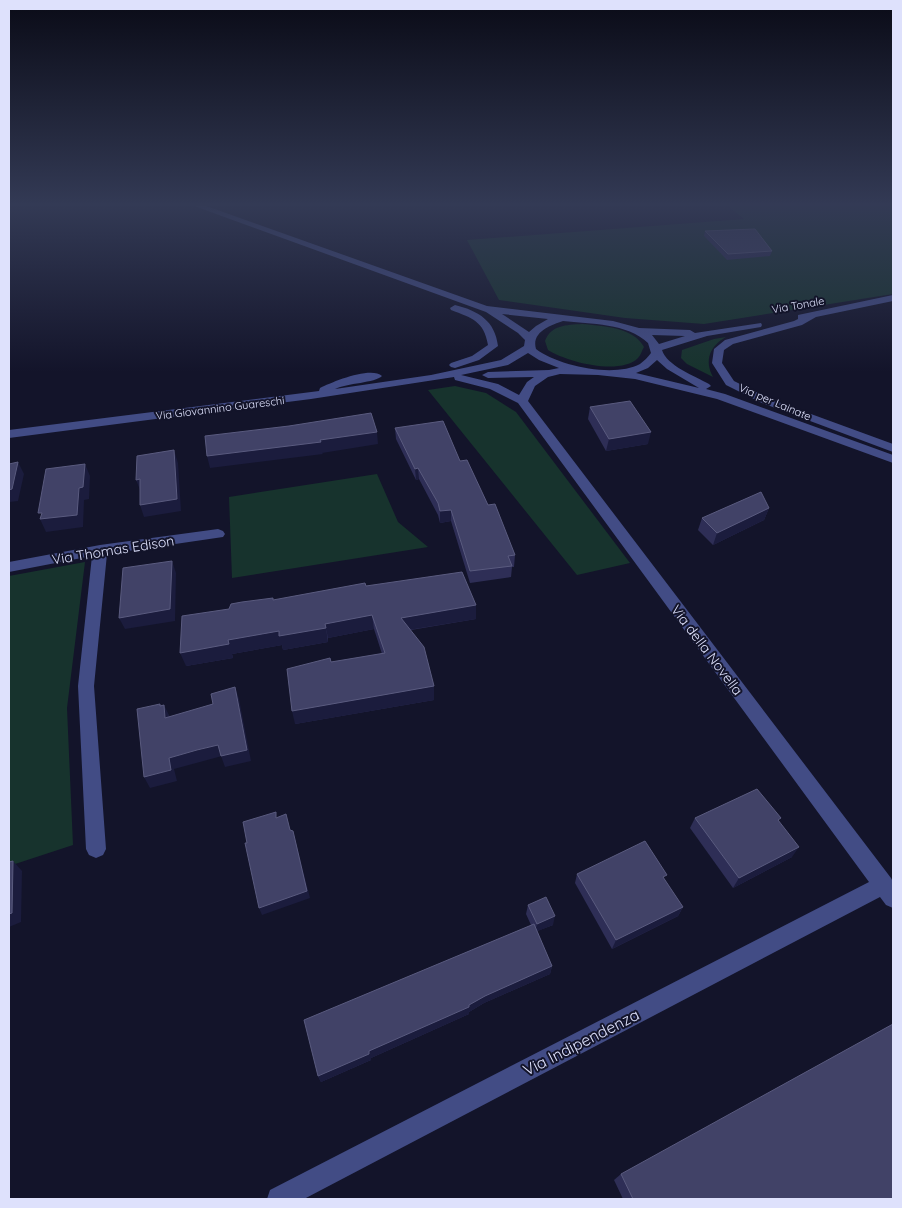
<svg xmlns="http://www.w3.org/2000/svg" width="902" height="1208" font-family="Quicksand,sans-serif">
	<style>
		.green { fill: #17332d }
		.lines { fill: none; stroke-linecap: round; stroke-linejoin: round }
		.minor { fill: #424c85; fill-rule: evenodd }
		.wall { fill: #2e2e56 }
		.shaded-wall { fill: #1b1c3d }
		.building { fill: #414267; stroke: #5a5b7f }
		.labels { text-anchor: middle; stroke-width: 4; stroke-linejoin: round; paint-order: stroke }
		.far-street-label { font-size: 11px; fill: #dee1fc; stroke: #13142a }
		.street-label { font-size: 14px; fill: #dee1fc; stroke: #13142a }
		.near-street-label { font-size: 16px; fill: #dee1fc; stroke: #13142a }
	</style>
	<rect width="100%" height="100%" fill="#13142a"/>
	<g class="green">
		<polygon points="724,203 893,203 893,294 704,324 625,318 499,300 467,240 744,219"/>
		<path d="M 582,324 C 603,326 633,327 644,347 C 642,350 641,355 638,358 C 620,376 567,362 548,350 L 545,341 C 551,325 566,325 582,324 Z"/>
		<path d="M 726,337 C 710,346 704,360 713,377 L 687,364 L 681,358 L 682,350 L 714,339 Z"/>
		<polygon points="455,386 486,393 516,412 630,563 577,575 428,390"/>
		<polygon points="377,474 398,522 428,547 232,578 229,497"/>
		<polygon points="85,562 67,708 73,845 9,866 9,576"/>
	</g>
	<g class="lines">
		<g class="minor">
			<path d="M 186,203 L 198,203 L 487,306 L 613,321 L 639,328 L 690,330 L 695,333 L 761,323 L 762,325 L 761,327 L 707,336 L 662,350 C 667,366 695,376 709,384 L 711,386 L 706,389 L 725,394 L 893,455 L 893,463 L 717,399 L 635,379 L 598,375 L 560,374 L 548,377 L 535,386 L 528,401 L 891,878 L 893,882 L 893,908 L 886,905 L 880,897 L 304,1199 L 267,1199 L 270,1190 L 869,882 L 518,403 L 490,389 L 455,380 L 454,377 L 311,399 L 9,438 L 9,430 L 319,391 L 320,388 C 332,382 371,366 382,376 C 375,383 347,383 335,389 L 431,375 L 501,360 L 524,346 L 525,340 L 518,333 L 486,312 ZM 502,314 L 548,319 L 536,326 L 529,332 ZM 563,321 C 591,324 627,323 648,343 L 651,353 C 648,357 644,361 640,364 C 614,378 558,366 536,349 C 531,332 551,325 563,321 ZM 652,335 L 685,336 L 659,344 ZM 528,353 L 539,360 L 559,368 L 549,370 L 488,372 L 482,375 L 488,378 L 534,377 L 527,382 L 519,395 L 498,384 L 461,375 L 508,365 ZM 657,360 L 667,369 L 699,388 L 636,373 L 648,368 Z"/>
			<polygon points="893,295 893,301 816,317 802,325 733,344 724,350 722,363 734,381 770,399 893,444 893,452 762,403 726,385 712,363 714,349 725,340 794,321 798,319 798,315"/>
			<path d="M 455,305 C 479,311 495,321 498,346 L 479,360 L 455,368 L 451,367 L 449,365 L 451,363 L 472,356 L 488,345 C 484,321 472,318 451,310 L 450,308 Z"/>
			<polygon points="218,529 223,531 225,534 223,537 107,554 94,686 106,849 103,855 96,858 89,855 86,849 78,686 92,556 9,572 9,562 100,545"/>
		</g>
	</g>
	<g class="wall">
		<polygon points="705,231 772,251 770,256 727,260 704,236"/>
		<polygon points="590,407 648,444 606,451 588,419"/>
		<polygon points="395,428 460,461 488,505 515,555 514,567 512,567 511,577 470,583 451,521 440,523 438,515 419,479 416,480 396,439"/>
		<polygon points="769,508 764,520 713,545 698,530 702,518"/>
		<polygon points="366,586 476,619 411,630 434,686 434,700 295,724 331,662 382,654 374,629 328,638 328,642 283,650 282,645 232,654 233,658 186,666 229,609"/>
		<polygon points="695,818 779,822 792,857 733,888 690,828"/>
		<polygon points="577,874 683,907 678,916 612,949 575,883"/>
		<polygon points="528,905 553,925 537,931 552,966 550,974 484,1003 469,1012 469,1014 371,1058 371,1060 321,1082 318,1076 531,925 526,914"/>
		<polygon points="621,1174 893,1199 623,1199 614,1180"/>
	</g>
	<g class="shaded-wall">
		<polygon points="377,432 378,444 322,453 323,454 210,468 207,456"/>
		<polygon points="651,432 648,444 606,451 609,439"/>
		<polygon points="174,450 178,463 181,511 144,517 140,505"/>
		<polygon points="18,462 24,474 18,501 9,502 9,490"/>
		<polygon points="85,464 90,476 89,499 84,500 83,527 46,532 40,519"/>
		<polygon points="418,468 419,479 416,480 415,469"/>
		<polygon points="140,479 141,492 136,480"/>
		<polygon points="769,508 764,520 713,545 717,533"/>
		<polygon points="451,510 451,521 440,523 440,511"/>
		<polygon points="172,561 176,573 175,621 125,629 119,618"/>
		<polygon points="476,605 476,619 402,631 401,618"/>
		<polygon points="372,615 374,629 328,638 325,624"/>
		<polygon points="326,628 328,642 283,650 282,645 232,654 233,658 186,666 180,653 228,640 279,631"/>
		<polygon points="434,686 434,700 295,724 292,711"/>
		<polygon points="235,687 239,699 251,761 225,767 221,756"/>
		<polygon points="160,704 165,714 164,705 170,717 170,729 160,706"/>
		<polygon points="218,745 222,756 174,769 177,781 150,788 144,777 169,758"/>
		<polygon points="293,831 310,898 262,915 259,908"/>
		<polygon points="799,847 792,857 733,888 739,878"/>
		<polygon points="13,861 22,871 21,922 9,927 9,914"/>
		<polygon points="683,907 678,916 612,949 616,940"/>
		<polygon points="555,916 553,925 535,932 537,924"/>
		<polygon points="552,966 550,974 484,1003 469,1012 469,1014 371,1058 371,1060 321,1082 318,1076 369,1051 469,1005 485,996"/>
	</g>
	<g class="building">
		<polygon points="755,229 772,251 728,254 705,231"/>
		<polygon points="630,401 651,432 609,439 590,407"/>
		<polygon points="371,413 377,432 320,440 321,442 207,456 205,436 289,426"/>
		<polygon points="443,421 460,461 467,460 488,505 495,504 515,555 508,556 512,566 470,571 451,510 440,511 438,503 418,468 415,469 395,428"/>
		<polygon points="174,450 177,499 140,505 140,479 136,480 137,456"/>
		<polygon points="18,462 12,489 9,490 9,464"/>
		<polygon points="85,464 83,487 79,488 77,515 40,519 42,513 38,513 46,469"/>
		<polygon points="761,492 769,508 717,533 702,518"/>
		<polygon points="172,561 170,609 119,618 123,568"/>
		<polygon points="462,572 476,605 401,618 424,647 434,686 292,711 287,669 330,658 331,662 385,653 372,615 325,624 326,628 279,636 279,631 228,640 229,644 180,653 182,616 229,609 231,604 242,602 273,598 273,600 365,583 366,586"/>
		<polygon points="235,687 247,750 221,756 218,745 197,750 169,758 171,770 144,777 137,709 160,704 160,706 164,705 165,718 213,704 211,694"/>
		<polygon points="757,789 781,818 778,820 799,847 739,878 695,818"/>
		<polygon points="276,812 276,818 286,814 290,830 293,831 307,891 259,908 245,843 247,843 243,822"/>
		<polygon points="645,841 667,875 663,877 683,907 616,940 577,874"/>
		<polygon points="13,861 12,913 9,914 9,862"/>
		<polygon points="546,897 555,916 537,924 528,905"/>
		<polygon points="534,924 552,966 485,996 469,1005 469,1007 369,1051 369,1054 318,1076 304,1020"/>
		<polygon points="893,1024 893,1199 633,1199 621,1174"/>
	</g>
	<linearGradient id="sky" x2="0" y2="1"><stop stop-color="#0a0b17"/><stop offset="0.55" stop-color="#333a55"/><stop offset="1" stop-color="#333a55" stop-opacity="0"/></linearGradient>
	<rect width="902" height="372" fill="url(#sky)"/>
	<g class="labels">
		<g class="far-street-label">
			<text transform="translate(798 305) rotate(-10)" y="4">Via Tonale</text>
			<text transform="translate(775 402) rotate(23)" y="4">Via per Lainate</text>
			<text transform="translate(220 408) rotate(-7)" y="4">Via Giovannino Guareschi</text>
		</g>
		<g class="street-label">
			<text transform="translate(113 550) rotate(-9)" y="5">Via Thomas Edison</text>
			<text transform="translate(707 650) rotate(53)" y="5">Via della Novella</text>
		</g>
		<g class="near-street-label">
			<text transform="translate(581 1042) rotate(-27)" y="6">Via Indipendenza</text>
		</g>
	</g>
	<rect width="902" height="1208" fill="none" stroke="#dee1fc" stroke-width="20"/>
</svg>
